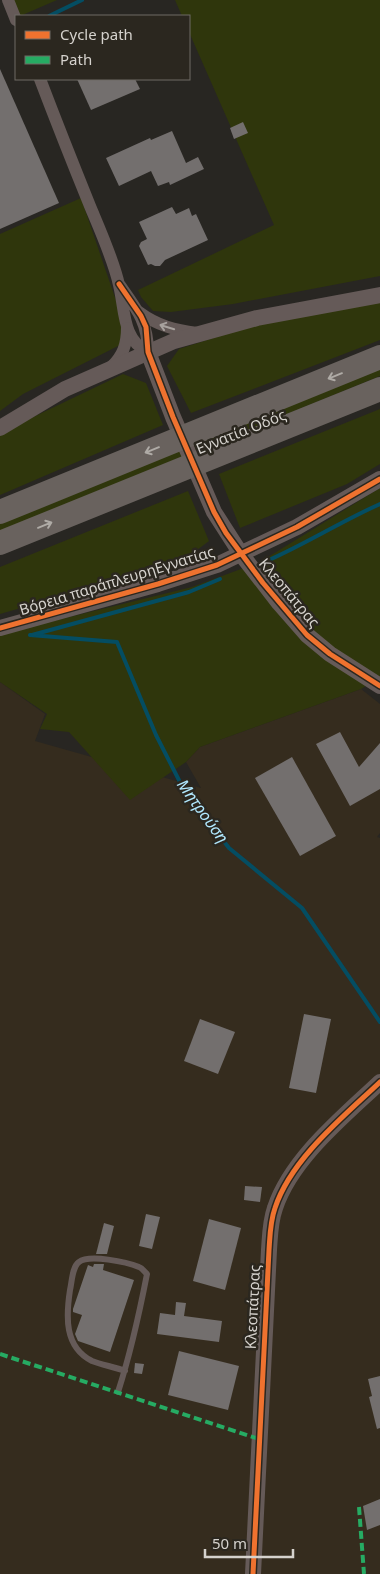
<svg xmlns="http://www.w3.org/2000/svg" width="380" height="1574" font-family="'Noto Sans',sans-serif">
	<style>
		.industrial { fill: #352c1e }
		.green { fill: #2f360c }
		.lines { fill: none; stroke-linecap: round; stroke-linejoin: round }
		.stream { stroke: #044d62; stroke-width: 4 }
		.building { fill: #736f6e }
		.service { stroke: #655a58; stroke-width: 6 }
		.minor { stroke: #655a58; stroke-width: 12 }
		.tertiary { stroke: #655a58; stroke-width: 16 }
		.motorway { stroke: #69625e; stroke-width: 24 }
		.quiet { stroke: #26ab63; stroke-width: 4; stroke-dasharray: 8 4; stroke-linecap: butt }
		.cycleway-casing { stroke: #2b271f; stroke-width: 8 }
		.cycleway { stroke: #ef722f; stroke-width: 5 }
		.oneway { stroke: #a8a29e }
		.oneway2 { stroke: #afaba6 }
		.labels { text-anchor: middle; stroke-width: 5; stroke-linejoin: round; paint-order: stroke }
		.street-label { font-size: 15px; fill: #d5d2cd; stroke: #2b271f }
		.water-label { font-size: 16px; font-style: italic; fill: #b1e8fe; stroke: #2b271f }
	</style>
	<rect width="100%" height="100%" fill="#282622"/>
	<polygon class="industrial" points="0,682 45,714 35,741 201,788 186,762 200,747 361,689 380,704 380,833 377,837 380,838 380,1574 0,1574"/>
	<g class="green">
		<polygon points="11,0 57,0 20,16"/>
		<polygon points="175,0 380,0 380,276 233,304 171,312 153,311 141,297 138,290 274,225 189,32 189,16 182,16"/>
		<polygon points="81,198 124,324 124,343 23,394 0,411 0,234"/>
		<polygon points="380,298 380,340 191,413 167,366 179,349 270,320"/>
		<polygon points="380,369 380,376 0,531 0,524"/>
		<polygon points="123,374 146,383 163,425 0,495 0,433"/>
		<polygon points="380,409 380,464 347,484 240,528 219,474"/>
		<polygon points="380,488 380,677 361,689 200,747 186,762 130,800 69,732 40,729 47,714 0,682 0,634 192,587 260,562"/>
		<polygon points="188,491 209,541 181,562 0,614 0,567"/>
	</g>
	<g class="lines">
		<g class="stream">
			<polyline points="49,16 82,0"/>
			<path d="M 269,560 C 307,543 342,521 380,504"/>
			<polyline points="30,635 117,642 156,735 184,790 229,848 302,908 380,1022"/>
			<polyline points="32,635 189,592 220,579"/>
		</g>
	</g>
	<g class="building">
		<polygon points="0,69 59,203 0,229"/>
		<polygon points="77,79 135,79 140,89 91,110"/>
		<polygon points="243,122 248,133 234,139 230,128"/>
		<polygon points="172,131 186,163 198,157 204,169 170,185 169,182 158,186 151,171 119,186 106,158 150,138 151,140"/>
		<polygon points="172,207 176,214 189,208 192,216 196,214 208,240 165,260 160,266 155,266 151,264 148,265 139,246 141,242 147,239 139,222"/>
		<polygon points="340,732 359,767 380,743 380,789 350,806 316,744"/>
		<polygon points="292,757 336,836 300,856 255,778"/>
		<polygon points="304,1014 331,1019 316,1093 289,1088"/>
		<polygon points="200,1019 235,1032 218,1074 184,1061"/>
		<polygon points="245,1186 262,1187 260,1202 244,1200"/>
		<polygon points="146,1214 160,1217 152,1249 139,1246"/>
		<polygon points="209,1219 241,1228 225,1290 193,1281"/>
		<polygon points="104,1223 114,1226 107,1254 96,1254"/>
		<polygon points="94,1264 104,1264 103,1270 134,1280 110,1352 78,1341 75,1334 82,1315 73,1312 73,1309 88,1265 93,1267"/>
		<polygon points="176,1302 186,1303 184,1316 222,1321 219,1342 157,1334 160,1313 175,1315"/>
		<polygon points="179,1351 239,1366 228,1410 168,1395"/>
		<polygon points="135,1363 144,1364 142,1374 134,1373"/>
		<polygon points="380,1376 380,1428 377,1429 369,1397 372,1396 368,1379"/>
		<polygon points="380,1499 380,1525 367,1530 363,1506"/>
	</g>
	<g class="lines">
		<path class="service" d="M 118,1392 C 131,1352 139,1315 147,1274 C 144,1271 142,1268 139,1267 C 127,1262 89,1254 79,1262 C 72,1267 72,1282 70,1290 C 66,1316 64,1347 92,1361 C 102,1365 115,1367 125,1371"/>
		<g class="minor">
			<polyline points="8,0 16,20"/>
			<path d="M 40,79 C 56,121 73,164 90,206 C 100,230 114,261 119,285 C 125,309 122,340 148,352 C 148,322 136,308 119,284"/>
			<path d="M 139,312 C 158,326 175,330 197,333"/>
			<path d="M 111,367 C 123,356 127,344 127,328"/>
		</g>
		<g class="tertiary">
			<polyline points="148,352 173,417 214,512 241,554 279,603 307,635 330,654 380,686"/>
			<polyline points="0,428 65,389 174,341 257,318 380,295"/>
			<polyline points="0,628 158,584 217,565 297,527 380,479"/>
			<path d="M 253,1574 L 269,1250 C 270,1236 270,1222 275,1208 C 291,1159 343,1117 380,1082"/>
		</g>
		<g class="motorway">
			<polyline points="0,512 380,357"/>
			<polyline points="0,543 380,389"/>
		</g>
		<g class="quiet">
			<polyline points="0,1354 259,1439"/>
			<polyline points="359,1507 364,1574"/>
		</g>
		<defs>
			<g id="cycleway">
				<polyline points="119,284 141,316 146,327 148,352 173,417 214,512 226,533 263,583 307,635 330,654 380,686"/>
				<polyline points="0,628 158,584 217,565 297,527 380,479"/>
				<path d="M 253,1574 L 269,1250 C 270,1236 270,1222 275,1208 C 291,1159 343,1117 380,1082"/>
			</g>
		</defs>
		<use href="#cycleway" class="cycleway-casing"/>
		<use href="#cycleway" class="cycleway"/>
	</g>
	<defs><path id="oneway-shaft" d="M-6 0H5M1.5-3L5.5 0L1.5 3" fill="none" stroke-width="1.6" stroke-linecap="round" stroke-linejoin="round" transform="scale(1.25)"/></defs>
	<use class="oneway" href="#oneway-shaft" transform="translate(167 327) rotate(-163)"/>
	<g class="oneway2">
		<use href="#oneway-shaft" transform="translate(335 376) rotate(158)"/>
		<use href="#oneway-shaft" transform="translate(152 450) rotate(158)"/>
		<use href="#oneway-shaft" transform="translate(45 525) rotate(-22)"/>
	</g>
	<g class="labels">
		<g class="street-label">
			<text transform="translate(241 432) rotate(-22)" y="5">Εγνατία Οδός</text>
			<text transform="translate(117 581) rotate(-17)" y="5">Βόρεια παράπλευρηΕγνατίας</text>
			<text transform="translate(289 593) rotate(50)" y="5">Κλεοπάτρας</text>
			<text transform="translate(253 1307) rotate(-87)" y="5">Κλεοπάτρας</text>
		</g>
		<g class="water-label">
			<text transform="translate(203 811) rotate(54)" y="6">Μητρούση</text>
		</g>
	</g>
	<rect x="15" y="15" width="175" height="65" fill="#2b271f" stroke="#6f6b65"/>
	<rect x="25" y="31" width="25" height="8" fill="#ef722f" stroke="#6f6b65"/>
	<text x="60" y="40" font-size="15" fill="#d5d2cd">Cycle path</text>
	<rect x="25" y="56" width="25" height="8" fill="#26ab63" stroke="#6f6b65"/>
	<text x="60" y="65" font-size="15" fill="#d5d2cd">Path</text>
	<path d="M205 1549v8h88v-8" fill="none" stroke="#d5d2cd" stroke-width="2.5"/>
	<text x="212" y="1549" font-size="15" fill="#d5d2cd" stroke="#2b271f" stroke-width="4" paint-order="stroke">50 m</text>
</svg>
